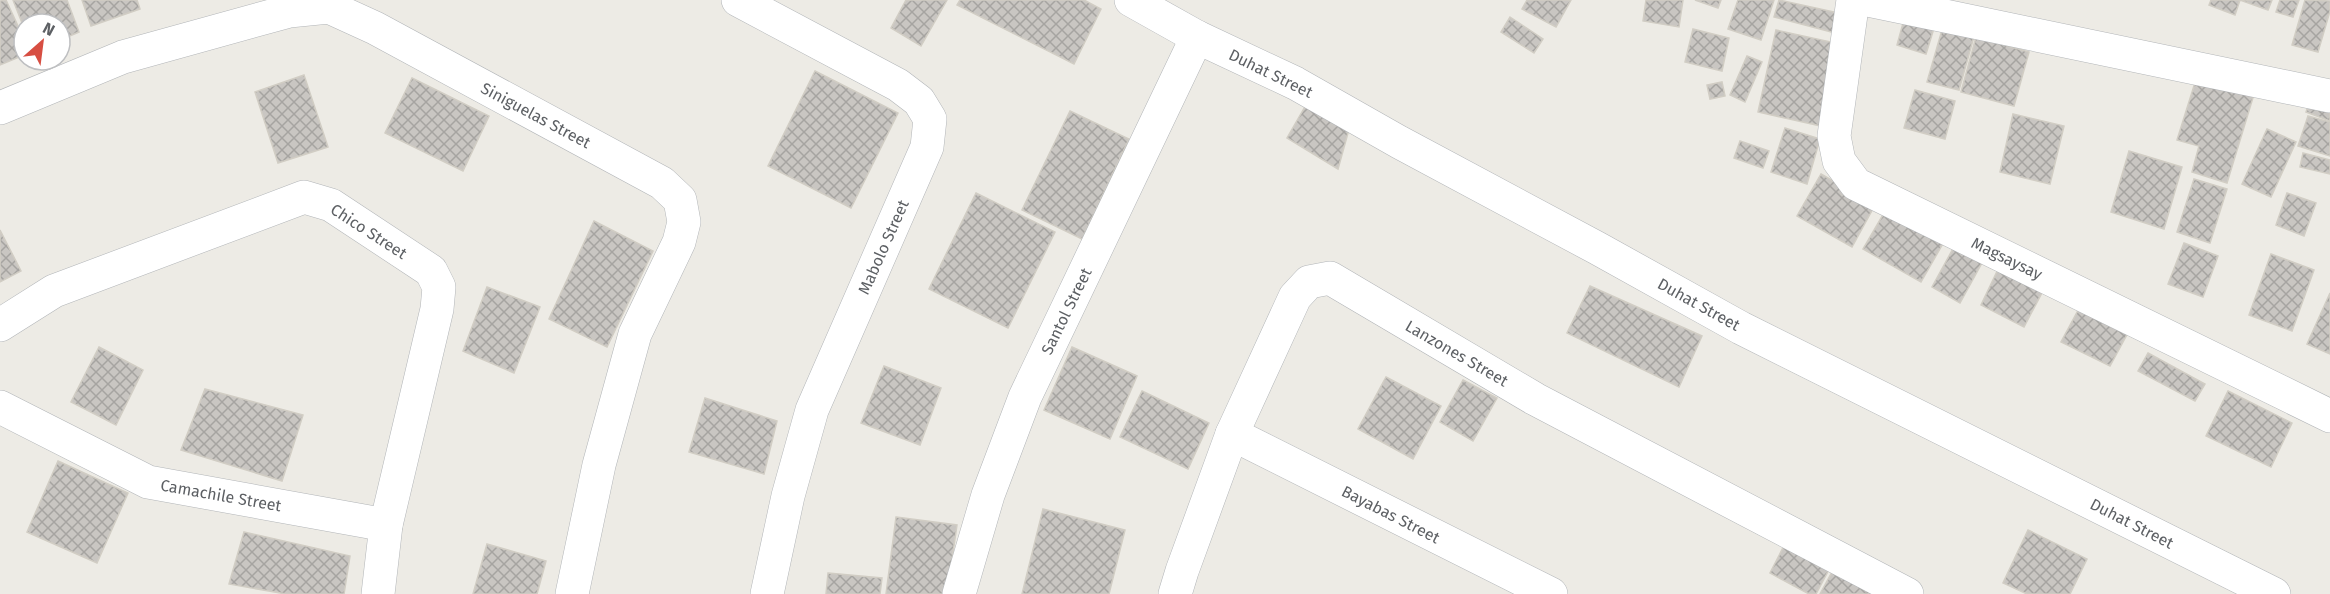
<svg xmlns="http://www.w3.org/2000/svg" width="2330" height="594" font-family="'Fira Sans',sans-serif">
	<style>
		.building { fill: url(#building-cross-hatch); stroke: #d1cdc4; stroke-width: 1.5 }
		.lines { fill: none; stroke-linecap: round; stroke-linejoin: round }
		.minor-casing { stroke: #b2b5b8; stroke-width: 34 }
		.minor { stroke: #fff; stroke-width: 33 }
		.labels { text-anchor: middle; stroke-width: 4.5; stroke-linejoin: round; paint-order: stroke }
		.street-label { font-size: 16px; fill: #5d6064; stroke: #fff }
	</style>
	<defs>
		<pattern id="building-cross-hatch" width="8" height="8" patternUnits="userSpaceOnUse" patternTransform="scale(1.5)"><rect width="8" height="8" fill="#c9c6c2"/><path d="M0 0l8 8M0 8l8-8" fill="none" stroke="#a6a4a1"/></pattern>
	</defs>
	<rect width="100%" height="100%" fill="#edebe5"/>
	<g class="building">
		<polygon points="6,0 24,39 24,55 0,65 0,1"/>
		<polygon points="13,0 67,0 79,32 60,40 60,24 24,24 24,28"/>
		<polygon points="82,0 137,0 140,9 91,26"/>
		<polygon points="906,0 947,0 921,46 891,28"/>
		<polygon points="960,0 1084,0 1101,9 1074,64 957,5"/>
		<polygon points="1527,0 1571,0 1556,27 1522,9"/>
		<polygon points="1646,0 1683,0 1679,27 1643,21"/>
		<polygon points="1695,0 1721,0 1718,8"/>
		<polygon points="1738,0 1774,0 1761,40 1728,29"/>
		<polygon points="1779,0 1848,15 1843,35 1774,17"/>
		<polygon points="2211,0 2272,0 2268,10 2240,0 2235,15 2209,5"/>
		<polygon points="2280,0 2299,0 2293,17 2276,12"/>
		<polygon points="2305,0 2330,1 2330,11 2318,52 2292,45"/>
		<polygon points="1905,16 1935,25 1926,54 1897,45"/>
		<polygon points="1510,17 1543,39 1534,53 1501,32"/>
		<polygon points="1944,23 1975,33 1959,90 1927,82"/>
		<polygon points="1693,29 1729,38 1722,71 1685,62"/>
		<polygon points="1776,30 1840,44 1821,126 1758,112"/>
		<polygon points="1976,37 2029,52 2014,106 1961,92"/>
		<polygon points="1747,56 1762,62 1745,102 1730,95"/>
		<polygon points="815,71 898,113 851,208 768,166"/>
		<polygon points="2198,73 2255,91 2227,183 2192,172 2199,146 2177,140"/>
		<polygon points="304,75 328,147 278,163 255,92"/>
		<polygon points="412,78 489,116 463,171 385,133"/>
		<polygon points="1722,82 1725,96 1710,99 1707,85"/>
		<polygon points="1915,90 1955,101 1945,139 1904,128"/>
		<polygon points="2313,93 2330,100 2330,121 2306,112"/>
		<polygon points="1310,98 1351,122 1338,169 1287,138"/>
		<polygon points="1070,111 1129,139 1082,239 1022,210"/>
		<polygon points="2013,114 2064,126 2050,184 2000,172"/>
		<polygon points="2308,116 2330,122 2330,156 2298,146"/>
		<polygon points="1785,128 1820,139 1807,184 1771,172"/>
		<polygon points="2267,129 2296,142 2271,197 2242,184"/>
		<polygon points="1740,141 1769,151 1763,168 1734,158"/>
		<polygon points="2129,151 2182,167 2164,229 2111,212"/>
		<polygon points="2303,153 2330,160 2330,174 2300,167"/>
		<polygon points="1821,174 1875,205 1852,247 1797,216"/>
		<polygon points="2194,179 2227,189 2210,243 2177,232"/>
		<polygon points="976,193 1055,232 1008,328 929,289"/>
		<polygon points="2287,193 2316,203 2304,236 2276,225"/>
		<polygon points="1888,206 1945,240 1921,282 1863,249"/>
		<polygon points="594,221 653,251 607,347 549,319"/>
		<polygon points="0,230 21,271 0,282"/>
		<polygon points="2184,243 2218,256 2203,297 2168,284"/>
		<polygon points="1955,245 1983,261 1960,303 1932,287"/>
		<polygon points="2271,254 2314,270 2292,331 2249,315"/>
		<polygon points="2001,263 2045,287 2024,327 1981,305"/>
		<polygon points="1590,286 1702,336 1679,387 1567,333"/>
		<polygon points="487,287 540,307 514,373 463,351"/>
		<polygon points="2330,293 2330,354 2307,344"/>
		<polygon points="2082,303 2130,329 2110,366 2061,342"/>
		<polygon points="99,347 143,370 116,425 71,402"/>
		<polygon points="1072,347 1137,376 1110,439 1044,410"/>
		<polygon points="2148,353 2205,384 2195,401 2138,371"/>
		<polygon points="884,366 941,388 920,445 861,423"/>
		<polygon points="1386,377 1441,406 1413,459 1358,429"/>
		<polygon points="1463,380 1497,398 1473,441 1440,422"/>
		<polygon points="205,389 303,415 282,481 181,450"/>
		<polygon points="1142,391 1209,423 1188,469 1120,437"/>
		<polygon points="2228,391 2292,423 2271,467 2206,436"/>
		<polygon points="705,398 777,421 764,474 689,452"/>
		<polygon points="58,461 128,493 97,563 27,532"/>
		<polygon points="1043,509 1125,530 1109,594 1022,594"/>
		<polygon points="896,517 957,525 947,594 886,594"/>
		<polygon points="2028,530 2087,559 2070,594 2027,594 2003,583"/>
		<polygon points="244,532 350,556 344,594 286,594 229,584"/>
		<polygon points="1788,538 1833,562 1816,594 1809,594 1770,573"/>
		<polygon points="487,544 546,561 537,594 473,594"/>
		<polygon points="1839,559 1897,594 1820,594"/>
		<polygon points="828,573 882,578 880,594 826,594"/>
	</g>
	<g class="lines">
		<defs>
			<g id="minor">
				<polyline points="738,0 898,85 919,101 930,119 927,147 812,410 788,496 767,594"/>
				<polyline points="1131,0 1197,37 1295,83 1399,142 1597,248 1741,328 2274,594"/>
				<polyline points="1853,0 1834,136 1839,161 1856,184 2330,416"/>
				<polyline points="1868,0 2330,96"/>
				<polyline points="0,108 123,57 289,11 329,7 375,28 662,183 680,200 684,222 679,242 635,334 599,465 572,594"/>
				<polyline points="0,325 54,291 304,197 331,205 431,271 439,287 437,309 386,525 378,594"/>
				<polyline points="0,407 148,482 386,525"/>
				<polyline points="1232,434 1551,594"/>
				<polyline points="959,594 988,495 1025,397 1197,37"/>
				<polyline points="1175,594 1182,571 1232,434 1295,297 1309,282 1330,278 1535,399 1907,594"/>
			</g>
		</defs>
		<use href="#minor" class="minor-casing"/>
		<use href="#minor" class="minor"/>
	</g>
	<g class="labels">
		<g class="street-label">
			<text transform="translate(1271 73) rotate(26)" y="6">Duhat Street</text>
			<text transform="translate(536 115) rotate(28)" y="6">Siniguelas Street</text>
			<text transform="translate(369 231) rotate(33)" y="6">Chico Street</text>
			<text transform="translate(883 247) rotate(-66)" y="6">Mabolo Street</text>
			<text transform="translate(2007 258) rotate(26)" y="6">Magsaysay</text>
			<text transform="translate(1699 304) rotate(29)" y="6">Duhat Street</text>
			<text transform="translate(1066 311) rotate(-64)" y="6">Santol Street</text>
			<text transform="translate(1457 353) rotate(30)" y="6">Lanzones Street</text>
			<text transform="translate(221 495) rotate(10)" y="6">Camachile Street</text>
			<text transform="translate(1391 514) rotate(27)" y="6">Bayabas Street</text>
			<text transform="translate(2132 523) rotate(27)" y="6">Duhat Street</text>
		</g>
	</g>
	<g transform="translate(42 42) rotate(28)"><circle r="28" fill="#ffffff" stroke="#bebfc1" stroke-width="1.5"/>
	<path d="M0-4.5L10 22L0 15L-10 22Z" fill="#d74e42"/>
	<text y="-9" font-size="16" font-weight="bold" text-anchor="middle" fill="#5d6064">N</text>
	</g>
</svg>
